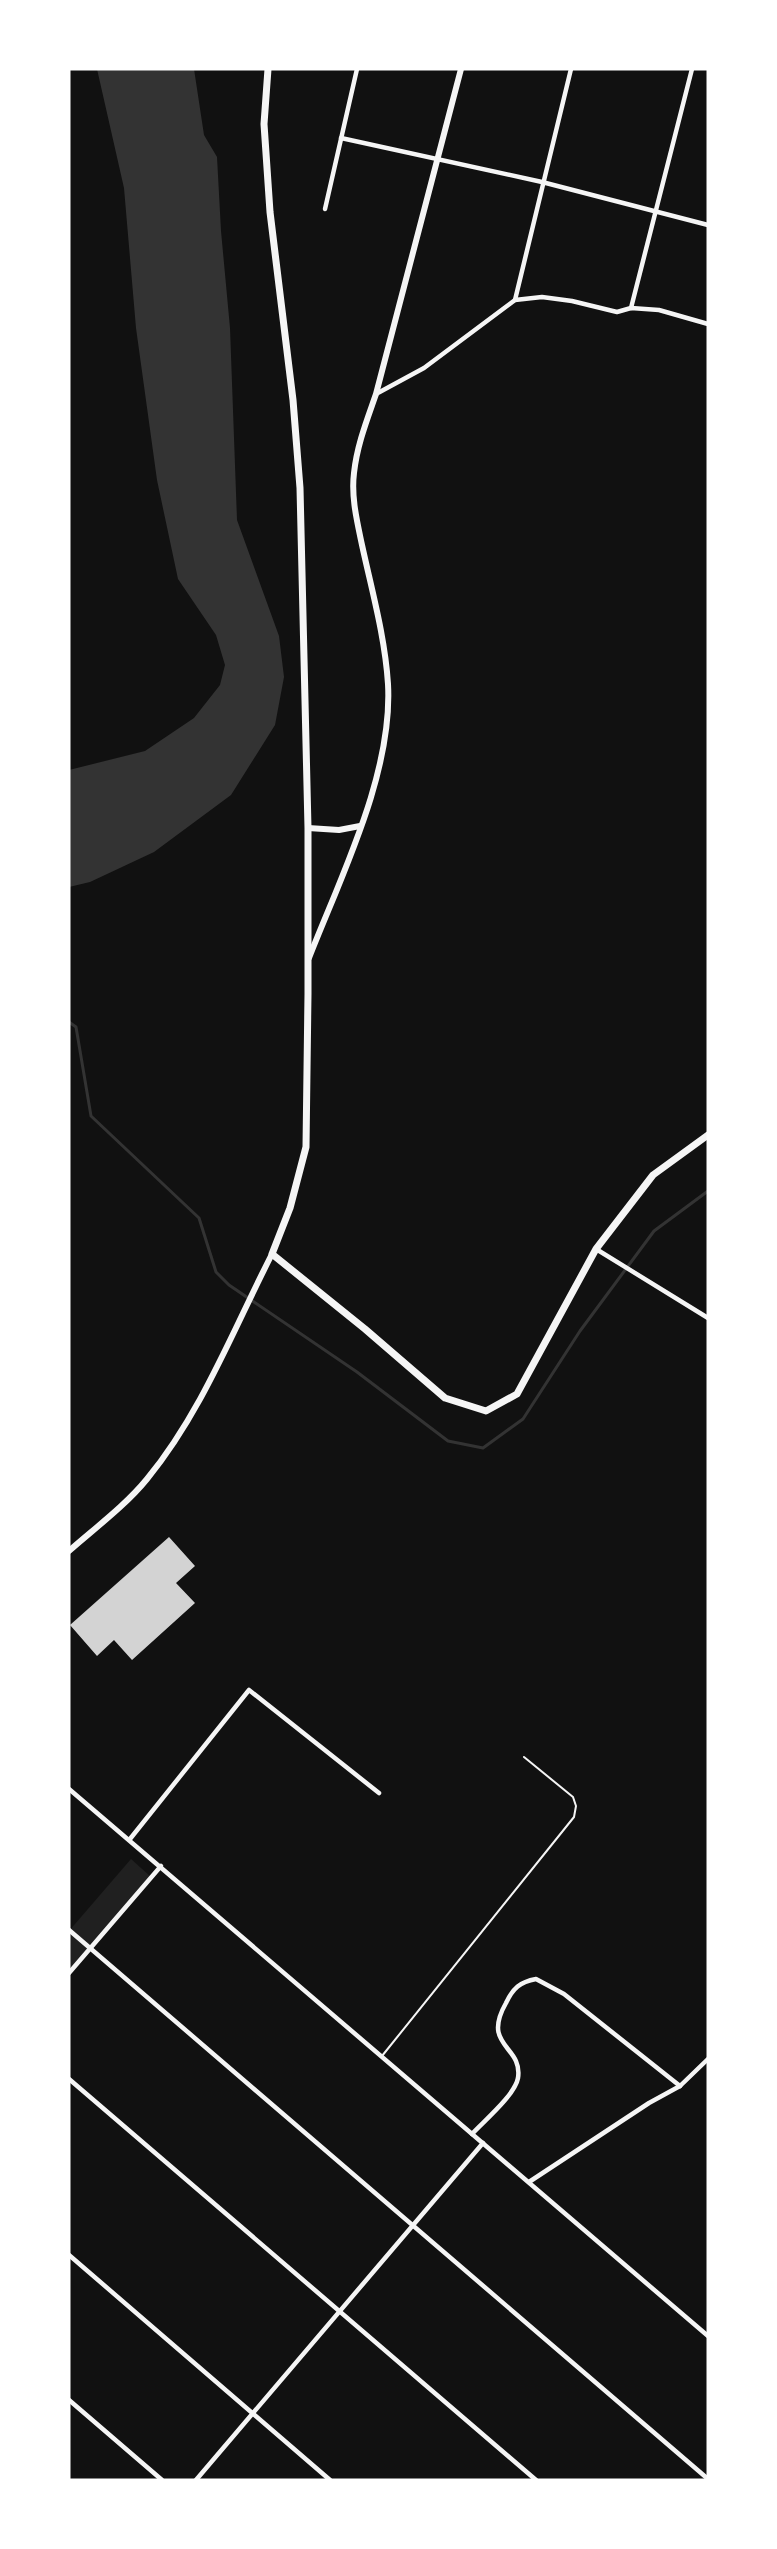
<svg xmlns="http://www.w3.org/2000/svg" width="777" height="2549" font-family="'Fira Sans Condensed',sans-serif">
	<style>
		.green { fill: #202020 }
		.water { fill: #333 }
		.lines { fill: none; stroke-linecap: round; stroke-linejoin: round }
		.stream { stroke: #333; stroke-width: 3 }
		.building { fill: #d3d3d3 }
		.service { stroke: #f5f5f5; stroke-width: 2 }
		.minor { stroke: #f5f5f5; stroke-width: 4.5 }
		.tertiary { stroke: #f5f5f5; stroke-width: 6 }
		.secondary { stroke: #f5f5f5; stroke-width: 7 }
	</style>
	<rect width="100%" height="100%" fill="#111"/>
	<polygon class="green" points="131,1859 151,1877 69,1972 69,1931"/>
	<polygon class="water" points="97,69 194,69 204,135 217,157 221,231 230,328 237,520 279,636 284,677 275,725 231,795 154,852 90,882 69,887 69,770 145,751 194,718 220,685 225,665 216,635 178,579 157,480 136,328 124,188"/>
	<g class="lines">
		<polyline class="stream" points="69,1022 76,1027 91,1116 199,1218 216,1272 229,1285 357,1372 448,1441 483,1448 523,1419 580,1331 654,1231 708,1191"/>
	</g>
	<polygon class="building" points="169,1537 195,1566 176,1583 195,1603 132,1660 114,1640 97,1656 70,1625"/>
	<g class="lines">
		<polyline class="service" points="382,2056 574,1817 576,1806 573,1797 524,1757"/>
		<g class="minor">
			<polyline points="341,138 542,182 708,225"/>
			<polyline points="325,209 357,69"/>
			<polyline points="515,300 571,69"/>
			<polyline points="631,308 692,69"/>
			<polyline points="376,394 424,368 515,300 542,297 572,301 617,312 631,308 659,310 708,324"/>
			<polyline points="596,1249 708,1318"/>
			<polyline points="69,1789 708,2336"/>
			<polyline points="130,1839 249,1690 379,1793"/>
			<polyline points="69,1930 708,2479"/>
			<polyline points="69,1973 161,1866"/>
			<polyline points="69,2079 536,2480"/>
			<path d="M 472,2134 C 484,2121 515,2095 518,2078 C 523,2045 481,2047 506,2003 C 513,1988 520,1982 536,1979 L 564,1994 L 680,2086"/>
			<polyline points="529,2182 649,2103 680,2086 708,2059"/>
			<polyline points="69,2255 330,2480"/>
			<polyline points="69,2400 162,2480"/>
			<polyline points="196,2480 483,2143"/>
		</g>
		<g class="tertiary">
			<polyline points="308,828 339,830 360,826"/>
			<path d="M 309,958 C 341,876 393,773 388,684 C 385,637 372,591 362,545 C 357,521 351,497 354,473 C 357,445 367,420 376,394 L 461,69"/>
			<path d="M 69,1551 C 95,1528 125,1506 147,1479 C 202,1412 233,1330 272,1254"/>
		</g>
		<polyline class="secondary" points="268,69 264,124 270,212 293,400 300,488 308,828 308,994 306,1147 290,1208 272,1254 365,1329 445,1398 486,1411 517,1394 596,1249 653,1175 708,1135"/>
	</g>
	<rect width="777" height="2549" fill="none" stroke="#ffffff" stroke-width="141"/>
</svg>
